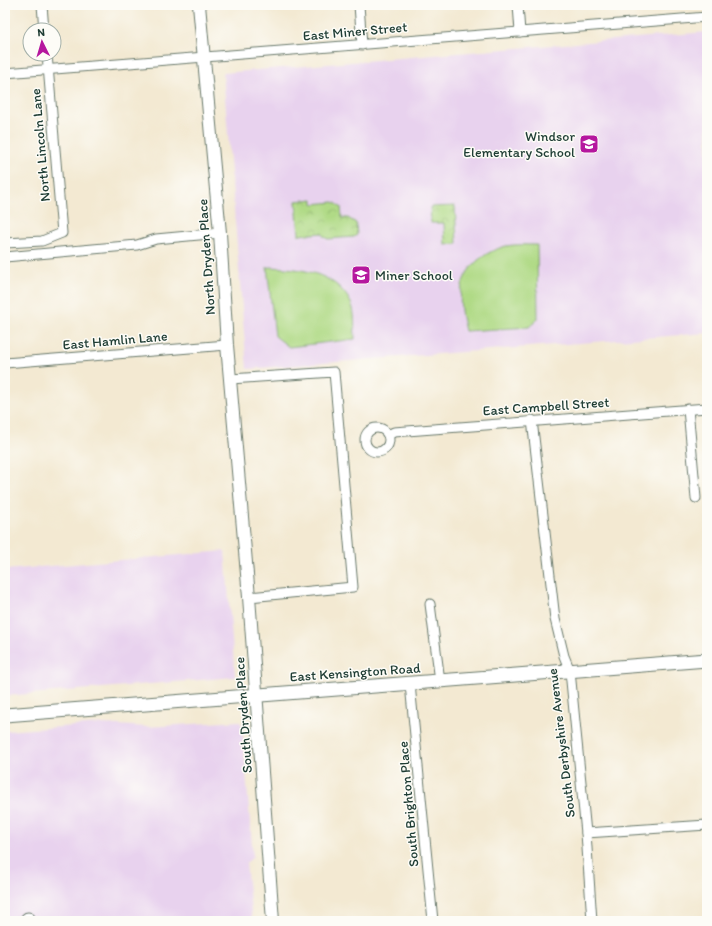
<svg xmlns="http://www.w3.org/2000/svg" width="712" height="926" font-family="Itim,sans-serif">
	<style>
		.built { fill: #e8d2ee }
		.park { fill: url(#park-crowns); stroke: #688c5d }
		.pitch { fill: #b0da86; stroke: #688c5d }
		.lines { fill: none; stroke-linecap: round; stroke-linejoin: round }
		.minor-casing { stroke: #69796b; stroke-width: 11 }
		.tertiary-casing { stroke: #69796b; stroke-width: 14 }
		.secondary-casing { stroke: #69796b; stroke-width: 15 }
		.primary-casing { stroke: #69796b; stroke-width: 17 }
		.minor { stroke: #fff; stroke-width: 9 }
		.tertiary { stroke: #fff; stroke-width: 12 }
		.secondary { stroke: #fff; stroke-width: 13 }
		.primary { stroke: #fff; stroke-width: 15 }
		.labels { text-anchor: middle; stroke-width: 3; stroke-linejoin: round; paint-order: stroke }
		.street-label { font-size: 14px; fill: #1f3d34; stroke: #fdfcf7 }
		.poi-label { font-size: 14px; fill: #1f3d34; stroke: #fdfcf7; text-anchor: end }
	</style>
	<defs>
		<pattern id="park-crowns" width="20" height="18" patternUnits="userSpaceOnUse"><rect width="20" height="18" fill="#b0da86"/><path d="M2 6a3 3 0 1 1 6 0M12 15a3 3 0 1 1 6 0" fill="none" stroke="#97bc74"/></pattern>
	</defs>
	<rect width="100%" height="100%" fill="#fdfcf7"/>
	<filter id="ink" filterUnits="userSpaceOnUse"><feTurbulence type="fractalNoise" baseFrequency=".025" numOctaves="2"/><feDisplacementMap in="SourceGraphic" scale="8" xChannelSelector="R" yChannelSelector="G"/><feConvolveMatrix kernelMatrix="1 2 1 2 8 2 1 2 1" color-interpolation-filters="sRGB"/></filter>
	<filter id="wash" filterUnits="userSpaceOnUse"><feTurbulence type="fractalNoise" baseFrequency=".012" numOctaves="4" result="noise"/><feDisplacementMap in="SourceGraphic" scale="16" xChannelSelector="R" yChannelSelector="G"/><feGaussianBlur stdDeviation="0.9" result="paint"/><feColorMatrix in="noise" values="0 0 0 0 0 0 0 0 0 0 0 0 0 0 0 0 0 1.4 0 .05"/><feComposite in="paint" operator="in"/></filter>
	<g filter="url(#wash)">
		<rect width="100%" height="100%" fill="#f3e9d2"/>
		<g class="built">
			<polygon points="707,32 707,333 247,369 223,73"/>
			<polygon points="225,551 235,677 5,696 5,570"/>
			<polygon points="239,721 242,725 253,857 246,863 252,921 5,921 5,731 102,724 147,727"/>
		</g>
		<g class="park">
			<polygon points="313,199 313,204 334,202 341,207 342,218 348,218 356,223 357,235 354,237 328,239 324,237 322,233 299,235 296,201"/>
			<polygon points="455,206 457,244 445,245 444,223 431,223 430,207"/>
		</g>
		<g class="pitch">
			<path d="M 537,245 L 538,319 L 529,327 L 465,331 C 462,318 459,305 461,291 C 464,267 484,252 506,246 C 516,244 528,245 537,245 Z"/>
			<path d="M 267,267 C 298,268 335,271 351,303 C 356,313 354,328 355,339 L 289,347 L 275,336 Z"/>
		</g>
	</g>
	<g filter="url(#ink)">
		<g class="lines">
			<defs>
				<g id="minor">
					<polyline points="42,5 44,30"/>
					<polyline points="359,5 362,45"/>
					<polyline points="518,5 520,32"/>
					<polyline points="5,73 707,17"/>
					<polyline points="5,243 42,241 62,233 47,54"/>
					<polyline points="5,257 137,245 156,239 220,233"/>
					<polyline points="5,363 227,345"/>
					<polyline points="230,379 334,372 353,587 249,597"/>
					<polyline points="688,409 696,498"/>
					<polyline points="532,420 555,619 564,656 570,671 586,833 592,921"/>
					<circle cx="377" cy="440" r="12"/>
					<polyline points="388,435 394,432 707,408"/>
					<polyline points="430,604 440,681"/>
					<polyline points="410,684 433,921"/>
					<polyline points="586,833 707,825"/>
				</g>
				<polyline id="tertiary" points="199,5 220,233 227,345 249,597 273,921"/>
				<polyline id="secondary" points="5,715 707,660"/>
				<polyline id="primary" points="28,920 28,921"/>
			</defs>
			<use href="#minor" class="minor-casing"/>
			<use href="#tertiary" class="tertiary-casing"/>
			<use href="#secondary" class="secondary-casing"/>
			<use href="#primary" class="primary-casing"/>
			<use href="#minor" class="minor"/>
			<use href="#tertiary" class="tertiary"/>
			<use href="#secondary" class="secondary"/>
			<use href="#primary" class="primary"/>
		</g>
	</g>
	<defs>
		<symbol id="school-square" viewBox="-11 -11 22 22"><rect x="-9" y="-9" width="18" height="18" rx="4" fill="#b5179e" stroke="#fdfcf7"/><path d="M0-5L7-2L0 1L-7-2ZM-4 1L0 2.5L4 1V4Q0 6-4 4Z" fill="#fff"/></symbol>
	</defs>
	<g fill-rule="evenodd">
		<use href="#school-square" x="578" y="133" width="22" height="22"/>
		<use href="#school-square" x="350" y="264" width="22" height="22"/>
	</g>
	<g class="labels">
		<g class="street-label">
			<text transform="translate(355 31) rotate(-5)" y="5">East Miner Street</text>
			<text transform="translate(40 145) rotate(-95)" y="5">North Lincoln Lane</text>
			<text transform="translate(206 257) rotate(-94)" y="5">North Dryden Place</text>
			<text transform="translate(115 340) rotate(-5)" y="5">East Hamlin Lane</text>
			<text transform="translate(546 406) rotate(-4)" y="5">East Campbell Street</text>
			<text transform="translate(355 672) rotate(-4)" y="5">East Kensington Road</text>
			<text transform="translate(243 715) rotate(-94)" y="5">South Dryden Place</text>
			<text transform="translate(561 743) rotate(-97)" y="5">South Derbyshire Avenue</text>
			<text transform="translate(408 804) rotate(-95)" y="5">South Brighton Place</text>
		</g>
		<g class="poi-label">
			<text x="575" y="141">Windsor<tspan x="575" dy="16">Elementary School</tspan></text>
			<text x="375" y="280" text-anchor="start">Miner School</text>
		</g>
	</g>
	<rect width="712" height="926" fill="none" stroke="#fdfcf7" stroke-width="20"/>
	<g transform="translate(42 42) rotate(355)"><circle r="19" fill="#fdfcf7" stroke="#a4b0a9"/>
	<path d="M0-3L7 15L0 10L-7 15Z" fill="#b5179e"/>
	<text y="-6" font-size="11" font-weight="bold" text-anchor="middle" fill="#1f3d34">N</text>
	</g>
</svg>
